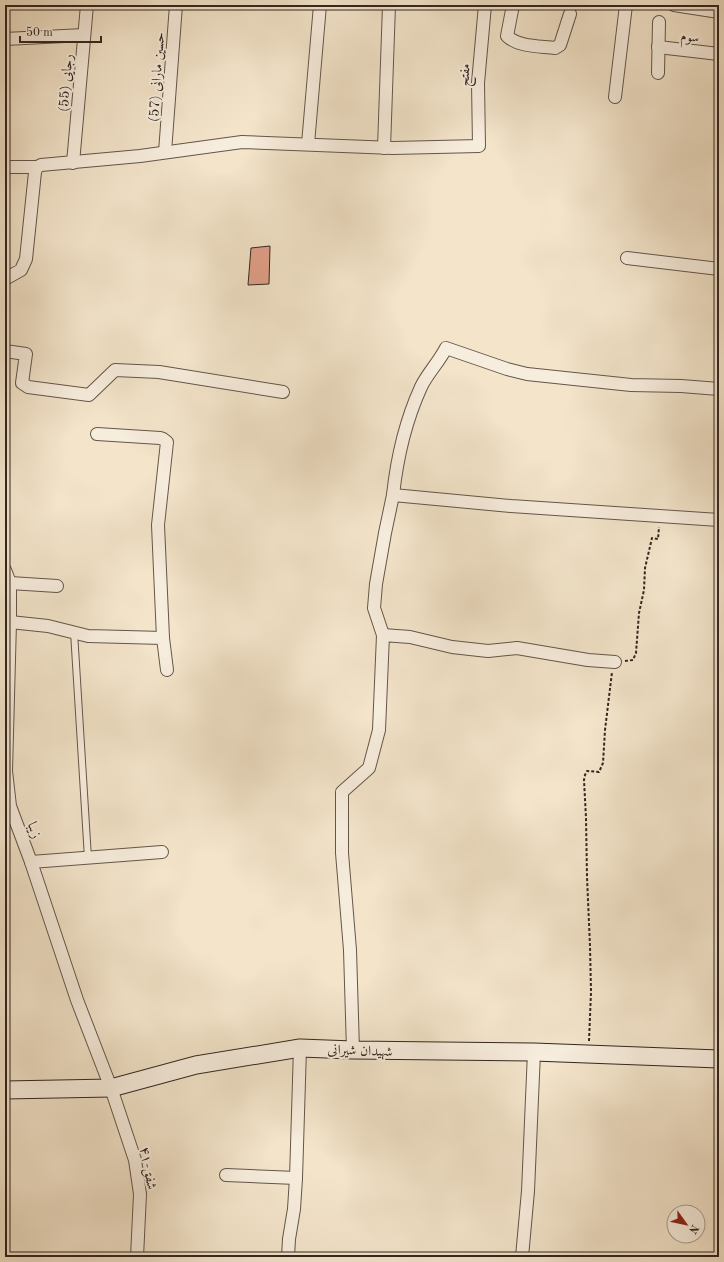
<svg xmlns="http://www.w3.org/2000/svg" width="724" height="1262" font-family="'Old Standard TT',Amiri,serif">
	<style>
		.building { fill: #e2a18a; stroke: #332620 }
		.lines { fill: none; stroke-linecap: round; stroke-linejoin: round }
		.lane-casing { stroke: #63564a; stroke-width: 8 }
		.street-casing { stroke: #63564a; stroke-width: 14 }
		.secondary-casing { stroke: #332620; stroke-width: 19 }
		.path { stroke: #332620; stroke-width: 2; stroke-dasharray: 3 2; stroke-linecap: butt }
		.lane { stroke: #f7eddd; stroke-width: 6 }
		.street { stroke: #f7eddd; stroke-width: 12 }
		.secondary { stroke: #f7eddd; stroke-width: 17 }
		.labels { text-anchor: middle; stroke-width: 4; stroke-linejoin: round; paint-order: stroke }
		.street-label { font-size: 14px; fill: #332620; stroke: #f7eddd }
	</style>
	<rect width="100%" height="100%" fill="#f3e4ca"/>
	<filter id="stains"><feTurbulence type="fractalNoise" baseFrequency=".005" numOctaves="4"/><feColorMatrix values="0 0 0 0 .2 0 0 0 0 .09 0 0 0 0 .02 0 0 0 .5 -.17"/></filter>
	<radialGradient id="worn" r=".72"><stop offset=".6" stop-color="#630" stop-opacity="0"/><stop offset="1" stop-color="#630" stop-opacity=".3"/></radialGradient>
	<polygon class="building" points="270,246 269,284 248,285 251,248"/>
	<g class="lines">
		<defs>
			<polyline id="lane" points="74,632 88,858"/>
			<g id="street">
				<path d="M 513,5 L 507,36 C 518,47 540,46 555,48 L 560,45 L 570,14"/>
				<polyline points="674,5 719,12"/>
				<polyline points="5,39 84,35"/>
				<polyline points="658,47 719,54"/>
				<polyline points="658,73 659,22"/>
				<polyline points="615,97 626,5"/>
				<polyline points="308,144 320,5"/>
				<polyline points="384,148 389,5"/>
				<polyline points="165,152 176,5"/>
				<polyline points="73,163 87,5"/>
				<polyline points="5,167 37,167"/>
				<polyline points="627,258 719,269"/>
				<polyline points="5,279 21,270 26,259 35,172 37,167 41,165 140,156 242,142 393,148 479,146 478,83 485,5"/>
				<polyline points="5,351 26,354 22,383 28,387 89,395 115,370 159,372 283,392"/>
				<polyline points="97,434 160,438 163,439 167,442 158,525 163,638"/>
				<path d="M 393,495 C 397,458 405,422 421,387 C 427,374 439,362 446,348 L 507,369 L 527,374 L 631,385 L 681,386 L 719,389"/>
				<polyline points="5,570 10,583 10,622 6,771 10,806 31,862 77,1000 111,1088 135,1160 140,1194 137,1257"/>
				<polyline points="10,583 57,586"/>
				<polyline points="10,622 48,626 88,636 163,638 167,670"/>
				<polyline points="383,635 374,608 376,584 385,533 393,495 511,506 719,520"/>
				<polyline points="31,862 162,852"/>
				<polyline points="353,1050 350,950 342,853 342,792 369,768 379,730 383,635 410,637 452,647 488,651 517,648 588,660 615,662"/>
				<polyline points="226,1175 296,1178"/>
				<polyline points="288,1257 289,1239 294,1209 296,1178 300,1048"/>
				<polyline points="522,1257 528,1191 534,1052"/>
			</g>
			<polyline id="secondary" points="5,1090 111,1088 196,1065 300,1048 353,1050 534,1052 719,1059"/>
		</defs>
		<use href="#lane" class="lane-casing"/>
		<use href="#street" class="street-casing"/>
		<use href="#secondary" class="secondary-casing"/>
		<g class="path">
			<polyline points="625,661 633,660 636,653 639,613 644,590 645,568 652,538 658,539 659,527"/>
			<polyline points="589,1041 591,992 590,946 587,877 586,818 584,780 585,775 587,771 599,772 603,763 605,730 612,672"/>
		</g>
		<use href="#lane" class="lane"/>
		<use href="#street" class="street"/>
		<use href="#secondary" class="secondary"/>
	</g>
	<g class="labels">
		<g class="street-label">
			<text transform="translate(690 36) rotate(6)" y="5">سوم</text>
			<text transform="translate(464 75) rotate(-87)" y="5">مفتح</text>
			<text transform="translate(156 77) rotate(-86)" y="5">حسین مارانی (57)</text>
			<text transform="translate(65 83) rotate(-85)" y="5">رجایی (55)</text>
			<text transform="translate(35 830) rotate(69)" y="5">زیبا</text>
			<text transform="translate(360 1050) rotate(2)" y="5">شهیدان شیرانی</text>
			<text transform="translate(149 1168) rotate(80)" y="5">شفق-۴۱</text>
		</g>
	</g>
	<rect width="724" height="1262" fill="none" stroke="#f3e4ca" stroke-width="20"/>
	<rect x="6" y="6" width="712" height="1250" fill="none" stroke="#332620" stroke-width="2"/>
	<rect x="10" y="10" width="704" height="1242" fill="none" stroke="#332620"/>
	<g transform="translate(686 1224) rotate(123)"><circle r="19" fill="#f7eddd" stroke="#a99d91"/>
	<path d="M0-3L7 15L0 10L-7 15Z" fill="#8f2418"/>
	<text y="-6" font-size="11" font-weight="bold" text-anchor="middle" fill="#332620">N</text>
	</g>
	<path d="M20 36v6h81v-6" fill="none" stroke="#332620" stroke-width="2"/>
	<text x="26" y="36" font-size="12" fill="#332620" stroke="#f7eddd" stroke-width="3" paint-order="stroke">50 m</text>
	<rect width="100%" height="100%" filter="url(#stains)"/>
	<rect width="100%" height="100%" fill="url(#worn)"/>
</svg>
